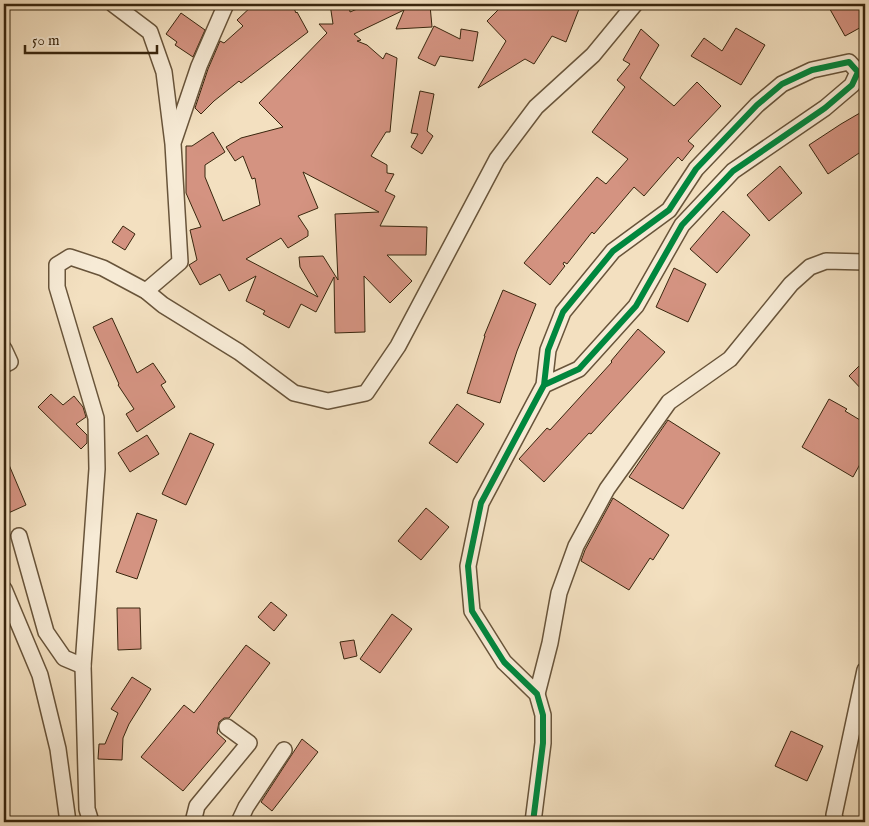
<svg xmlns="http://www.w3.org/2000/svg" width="869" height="826" font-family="'IM FELL English',serif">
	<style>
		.building { fill: #d49381; stroke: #39260e; fill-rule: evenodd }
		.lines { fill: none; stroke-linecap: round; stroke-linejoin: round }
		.street-casing { stroke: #68543a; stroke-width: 18 }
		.street { stroke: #f7ebd6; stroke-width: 15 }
		.cycleway-casing { stroke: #f7ebd6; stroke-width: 9 }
		.cycleway { stroke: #00873e; stroke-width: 6 }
	</style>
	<rect width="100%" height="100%" fill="#f3e0c0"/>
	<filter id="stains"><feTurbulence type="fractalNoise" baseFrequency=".004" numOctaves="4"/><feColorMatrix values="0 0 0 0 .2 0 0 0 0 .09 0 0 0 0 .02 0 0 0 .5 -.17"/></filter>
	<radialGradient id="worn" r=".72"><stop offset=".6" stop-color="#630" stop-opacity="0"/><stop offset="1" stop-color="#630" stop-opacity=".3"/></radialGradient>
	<g class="building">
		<polygon points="254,4 292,4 296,13 297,12 308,32 241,83 239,81 214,101 201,114 195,108 208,69 220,41 224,43 243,26 237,20"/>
		<path d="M 330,4 L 349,4 L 350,12 L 369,4 L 419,4 L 414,6 L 430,5 L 432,27 L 396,29 L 404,10 L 354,34 L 361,40 L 357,41 L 367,45 L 383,59 L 386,53 L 397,58 L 390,132 L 386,132 L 371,156 L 387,165 L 387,173 L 394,174 L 385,191 L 395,196 L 380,226 L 427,227 L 426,255 L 387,255 L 412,281 L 390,303 L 364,276 L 365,332 L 335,333 L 334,277 L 316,312 L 301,304 L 289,328 L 263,314 L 265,311 L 246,301 L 256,276 L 229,291 L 220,274 L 200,285 L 189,265 L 197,260 L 190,230 L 201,227 L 186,193 L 186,146 L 192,146 L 213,132 L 225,152 L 205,165 L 205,177 L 223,221 L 260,205 L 255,178 L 252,179 L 243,156 L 235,161 L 226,147 L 241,138 L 283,127 L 259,103 L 327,33 L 319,24 L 333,24 ZM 303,172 L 379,212 L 335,214 L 338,280 L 323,256 L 299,257 L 300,267 L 318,297 L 246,259 L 281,238 L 288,248 L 308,236 L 308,231 L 298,216 L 318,208 Z"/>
		<polygon points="504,4 581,4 566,42 552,36 534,64 525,59 478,88 506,41 487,21"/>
		<polygon points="827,4 865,4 865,25 845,36"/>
		<polygon points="181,13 205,30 193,57 175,45 177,42 166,34"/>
		<polygon points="434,26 460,39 461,29 478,32 473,61 440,56 435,66 418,58"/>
		<polygon points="736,28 765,45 741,85 691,56 704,38 722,51"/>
		<polygon points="641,29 659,45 640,78 674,106 697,82 721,106 688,141 694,146 682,161 678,157 644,196 634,187 594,234 592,232 567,264 564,262 563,264 565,266 550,285 524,263 597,177 606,184 628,159 592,132 625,87 617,80 630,64 623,60"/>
		<polygon points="420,91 434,94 427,131 433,136 422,154 411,147 418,134 411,133"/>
		<polygon points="865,110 865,149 828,174 809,145 841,124"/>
		<polygon points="780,166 802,193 769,221 747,195"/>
		<polygon points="723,211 750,235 717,273 690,249"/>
		<polygon points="123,226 135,234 125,250 112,242"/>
		<polygon points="674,268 706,284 688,322 656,307"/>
		<polygon points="503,290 536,304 517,351 500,403 467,393 485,336 484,336"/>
		<polygon points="112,318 137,373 153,363 166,382 161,385 175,407 137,432 126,414 134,409 118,385 119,384 93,327"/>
		<polygon points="638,329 665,352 591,434 589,433 544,482 519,459 547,428 550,430 612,362 611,361"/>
		<polygon points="865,360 865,393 849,376"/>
		<polygon points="51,394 63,405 74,396 83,407 86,417 76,424 87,435 87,443 81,449 38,407"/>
		<polygon points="829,399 847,409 845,411 865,423 865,455 853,477 802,447"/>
		<polygon points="457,404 484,424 457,463 429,443"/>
		<polygon points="668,420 720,453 683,509 629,477"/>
		<polygon points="190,433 214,444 186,505 162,494"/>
		<polygon points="147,435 159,454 130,472 118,453"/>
		<polygon points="4,453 26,505 4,515"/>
		<polygon points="613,498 669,535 653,560 650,558 629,590 581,561 585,550"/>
		<polygon points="426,508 449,527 421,560 398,541"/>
		<polygon points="137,513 157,520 137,579 116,572"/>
		<polygon points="271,602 287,615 274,631 258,617"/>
		<polygon points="117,608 140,608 141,649 118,650"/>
		<polygon points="392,614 412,629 380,673 360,659"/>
		<polygon points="354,640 357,656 344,659 340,642"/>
		<polygon points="246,645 270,663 229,718 224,718 219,722 217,733 226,741 183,791 141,757 184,705 194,713"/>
		<polygon points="132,677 151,689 129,724 123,738 122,760 98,759 99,744 105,744 118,713 111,709"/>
		<polygon points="791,731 823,746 807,781 775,766"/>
		<polygon points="302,739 318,752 272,811 261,802"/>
	</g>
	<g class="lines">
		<defs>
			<g id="street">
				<polyline points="113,4 150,32 164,72 173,144 180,262 146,291"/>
				<polyline points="174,140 199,66 226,4"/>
				<polyline points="4,349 10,362 4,365"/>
				<polyline points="19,536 46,632 64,658 83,666"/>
				<polyline points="4,589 40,675 58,749 68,822"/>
				<polyline points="537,694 550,643 559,593 576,546 607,489 669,402 730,359 791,284 810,267 826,261 865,262"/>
				<polyline points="91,822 87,809 83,666 97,469 96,418 57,287 57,265 70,257 103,268 146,291 163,305 239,352 294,393 328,401 366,393 398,346 497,159 536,107 593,55 635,4"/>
				<polyline points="193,822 197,806 249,743 227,727"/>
				<polyline points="239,822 246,807 284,750"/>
				<polyline points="533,822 543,743 543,715 537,694 504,662 472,611 468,566 481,503 544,385 548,350 563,312 613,251 669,210 696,169 757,105 782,84 812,70 849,62 858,72 852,85 825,108 733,171 682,225 636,306 579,369 544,385"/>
				<polyline points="836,822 834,815 865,670"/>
			</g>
		</defs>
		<use href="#street" class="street-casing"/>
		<use href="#street" class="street"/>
		<defs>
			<polyline id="cycleway" points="533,822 543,743 543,715 537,694 504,662 472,611 468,566 481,503 544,385 548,350 563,312 613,251 669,210 696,169 757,105 782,84 812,70 849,62 858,72 852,85 825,108 733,171 682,225 636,306 579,369 544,385"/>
		</defs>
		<use href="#cycleway" class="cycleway-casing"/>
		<use href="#cycleway" class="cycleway"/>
	</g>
	<rect width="869" height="826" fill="none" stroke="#f3e0c0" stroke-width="20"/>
	<rect x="5" y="5" width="859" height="816" fill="none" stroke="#39260e" stroke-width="2.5"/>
	<rect x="10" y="10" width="849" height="806" fill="none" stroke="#39260e"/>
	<path d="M25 45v8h132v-8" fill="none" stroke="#39260e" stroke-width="2.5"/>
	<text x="32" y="45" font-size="15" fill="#39260e" stroke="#f7ebd6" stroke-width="4" paint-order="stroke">50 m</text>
	<rect width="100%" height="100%" filter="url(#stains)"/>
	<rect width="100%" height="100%" fill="url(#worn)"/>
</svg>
